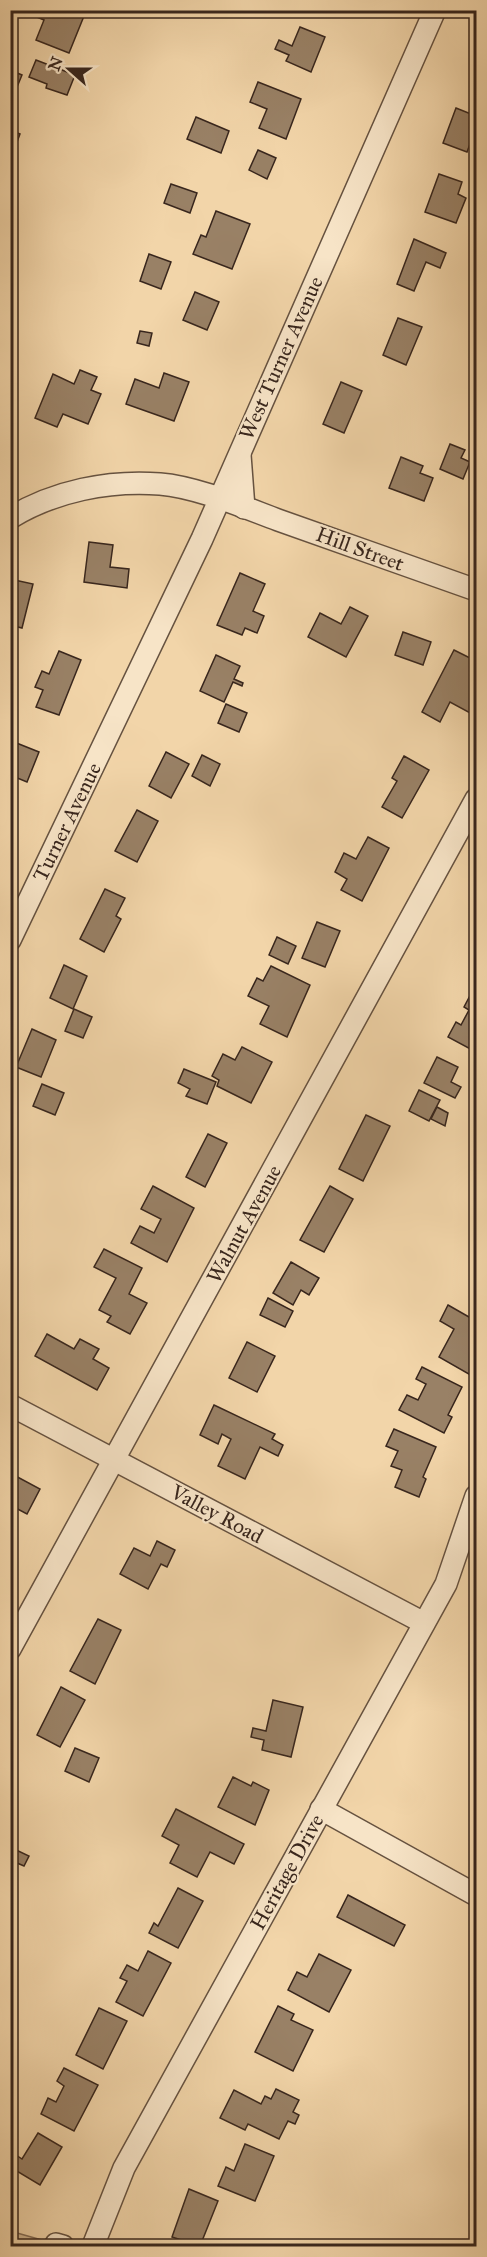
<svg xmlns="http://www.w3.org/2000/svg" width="487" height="2257" font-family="'IM FELL Great Primer',serif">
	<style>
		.green { fill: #d2b791; stroke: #856e57; stroke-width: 1.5 }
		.building { fill: #998166; stroke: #38261d; stroke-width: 1.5 }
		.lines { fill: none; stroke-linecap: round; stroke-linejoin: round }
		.minor-casing { stroke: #665240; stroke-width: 24 }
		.minor { stroke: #f7e4c7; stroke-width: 21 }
		.labels { text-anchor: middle; stroke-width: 4.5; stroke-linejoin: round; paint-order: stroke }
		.street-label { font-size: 21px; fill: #38261d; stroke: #f7e4c7 }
	</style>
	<rect width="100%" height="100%" fill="#f2d5a9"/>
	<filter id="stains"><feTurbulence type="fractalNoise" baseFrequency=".00333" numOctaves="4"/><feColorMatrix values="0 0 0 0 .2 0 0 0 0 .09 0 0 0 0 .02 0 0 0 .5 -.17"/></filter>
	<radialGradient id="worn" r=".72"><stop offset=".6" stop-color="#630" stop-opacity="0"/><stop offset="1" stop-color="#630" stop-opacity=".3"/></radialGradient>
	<polygon class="green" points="10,2231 56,2244 63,2246 11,2246"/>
	<g class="building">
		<polygon points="20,10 86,10 86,11 69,53 36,40 44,20"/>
		<polygon points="300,27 325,37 311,72 286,61 289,55 275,49 279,40 292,46"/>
		<polygon points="36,60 75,75 67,95 46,88 47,84 29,77"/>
		<polygon points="10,70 22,75 10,104"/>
		<polygon points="258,82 301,99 286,139 259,128 267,109 250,102"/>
		<polygon points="456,108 476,116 476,128 467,152 443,143"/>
		<polygon points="196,117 229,131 221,153 187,139"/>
		<polygon points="10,130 20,134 14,150 10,148"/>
		<polygon points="258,150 276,158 267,179 249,170"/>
		<polygon points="439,174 462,182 458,194 466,198 456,223 425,212"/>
		<polygon points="171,184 197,193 190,213 164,203"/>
		<polygon points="216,211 250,224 232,269 193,254 201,235 206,237"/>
		<polygon points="414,239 446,253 440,268 426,262 414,291 397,284"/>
		<polygon points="149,254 171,262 161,289 140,281"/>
		<polygon points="195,292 219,302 207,330 183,320"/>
		<polygon points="398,318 422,327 406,365 383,355"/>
		<polygon points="140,331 152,333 149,346 137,343"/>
		<polygon points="80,370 97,377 91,390 101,394 88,424 63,414 57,427 35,418 53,374 74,384"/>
		<polygon points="164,373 189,382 174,421 126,404 135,379 159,388"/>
		<polygon points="341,382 362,391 344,433 323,424"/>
		<polygon points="450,444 465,450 461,458 470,462 463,479 440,469"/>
		<polygon points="401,457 423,466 420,473 433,478 424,501 389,488"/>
		<polygon points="89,542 113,545 110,567 129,569 127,588 84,582"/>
		<polygon points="240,573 265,584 253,611 264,616 257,633 245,628 242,635 217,625"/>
		<polygon points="10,579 33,584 22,628 10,625"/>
		<polygon points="350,607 368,616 346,657 308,637 320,613 341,624"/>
		<polygon points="403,632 431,642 423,665 395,655"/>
		<polygon points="454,650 476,661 476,705 472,714 450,702 440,722 422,712"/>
		<polygon points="59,651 81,660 59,715 36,707 43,690 35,687 42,671 49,674"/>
		<polygon points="216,655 240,666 234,679 243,683 242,686 233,682 224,702 200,691"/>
		<polygon points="226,704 247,713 239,732 218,723"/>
		<polygon points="14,742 39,752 27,782 10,775 10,750"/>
		<polygon points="166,752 189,764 171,798 149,786"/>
		<polygon points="202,755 220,764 210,786 192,776"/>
		<polygon points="404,756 429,770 402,818 382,807 397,781 392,778"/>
		<polygon points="137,810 158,821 137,862 115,851"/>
		<polygon points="368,837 389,848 362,901 341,890 347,879 335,872 344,853 356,859"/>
		<polygon points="105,889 125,898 116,916 121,919 104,952 80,939"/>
		<polygon points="317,922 340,931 325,967 302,958"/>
		<polygon points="277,937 296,946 288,964 269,955"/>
		<polygon points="64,965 87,976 73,1009 50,998"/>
		<polygon points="271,966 310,985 287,1037 260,1024 269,1006 248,996 257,978 263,981"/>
		<polygon points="473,990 476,992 476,1052 448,1037 456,1022 461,1025 469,1010 464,1007"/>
		<polygon points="74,1009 92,1017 83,1038 65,1031"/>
		<polygon points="32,1029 56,1040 41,1077 16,1067"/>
		<polygon points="242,1047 272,1062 251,1103 217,1086 219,1080 212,1076 223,1054 235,1060"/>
		<polygon points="437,1057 458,1067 451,1082 461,1087 455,1098 424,1083"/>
		<polygon points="184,1069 216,1082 207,1104 186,1096 190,1089 178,1083"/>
		<polygon points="42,1084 64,1093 55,1115 33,1106"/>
		<polygon points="419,1090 440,1100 429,1121 409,1111"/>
		<polygon points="437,1107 448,1113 445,1126 431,1119"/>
		<polygon points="366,1115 390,1126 363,1181 339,1169"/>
		<polygon points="208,1134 227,1143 205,1187 186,1177"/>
		<polygon points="153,1186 194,1208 167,1262 131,1243 140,1226 154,1233 161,1219 141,1209"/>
		<polygon points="330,1186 353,1199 324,1252 300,1240"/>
		<polygon points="104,1249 142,1268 129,1294 147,1303 130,1334 107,1322 111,1316 99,1310 116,1278 94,1267"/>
		<polygon points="291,1262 319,1278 309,1295 301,1290 293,1305 273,1293"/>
		<polygon points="268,1298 293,1311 285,1327 260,1315"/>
		<polygon points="448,1305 476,1321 474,1377 439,1357 454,1329 440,1321"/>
		<polygon points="47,1334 74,1349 80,1339 99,1349 93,1359 109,1368 97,1390 35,1356"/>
		<polygon points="247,1342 275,1356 257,1392 229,1378"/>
		<polygon points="422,1367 462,1387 448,1415 452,1417 444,1433 399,1410 407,1395 418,1400 426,1384 416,1379"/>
		<polygon points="214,1405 275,1434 272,1439 283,1445 278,1456 260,1447 245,1479 218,1466 231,1439 222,1434 218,1444 200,1435"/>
		<polygon points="394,1429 436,1447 423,1477 426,1479 419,1497 395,1487 402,1470 391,1466 398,1451 386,1446"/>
		<polygon points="10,1473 40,1489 27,1514 10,1505"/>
		<polygon points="157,1541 175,1550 167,1567 161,1564 148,1589 120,1574 134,1548 150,1556"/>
		<polygon points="98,1619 121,1630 95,1684 70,1671"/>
		<polygon points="61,1687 85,1700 60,1747 37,1735"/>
		<polygon points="273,1700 303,1707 291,1757 262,1750 264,1740 251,1737 253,1728 266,1731"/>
		<polygon points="75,1748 99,1758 89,1782 65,1771"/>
		<polygon points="233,1777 251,1786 253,1782 269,1790 255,1825 218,1807"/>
		<polygon points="176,1809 244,1844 234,1864 210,1852 197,1877 170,1863 179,1845 162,1836"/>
		<polygon points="12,1848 29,1856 24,1866 10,1860"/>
		<polygon points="178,1888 203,1901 178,1948 149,1933 154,1923 158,1926"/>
		<polygon points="348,1895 405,1925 394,1946 337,1917"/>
		<polygon points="148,1951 171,1963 143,2016 116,2002 127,1981 120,1978 127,1965 138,1971"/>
		<polygon points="319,1954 351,1970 329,2012 288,1990 297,1972 307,1977"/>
		<polygon points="278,2006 294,2014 291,2020 313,2030 293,2071 255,2052"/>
		<polygon points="99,2008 127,2021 103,2069 76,2055"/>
		<polygon points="64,2068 98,2085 74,2131 41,2114 48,2098 56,2102 64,2086 57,2081"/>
		<polygon points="276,2089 299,2100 293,2112 299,2115 295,2124 288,2121 279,2139 248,2124 245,2130 220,2118 234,2090 261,2104 265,2096 271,2099"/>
		<polygon points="38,2133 62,2147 40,2185 10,2167 16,2155 22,2159"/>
		<polygon points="245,2144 274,2156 255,2201 218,2186 226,2167 234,2171"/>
		<polygon points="189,2189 218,2201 200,2246 172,2237"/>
	</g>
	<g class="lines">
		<defs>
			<g id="minor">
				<polyline points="240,455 244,508"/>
				<path d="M 10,518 C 54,491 109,480 160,484 C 197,487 243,507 278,520 C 344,543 410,567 476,590"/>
				<polyline points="10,940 202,539 435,10"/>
				<polyline points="10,1405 424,1623"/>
				<polyline points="10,1649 476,799"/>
				<polyline points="321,1809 476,1895"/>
				<polyline points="56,2244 63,2246"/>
				<polyline points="93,2246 124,2168 446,1584 476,1496"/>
			</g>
		</defs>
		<use href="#minor" class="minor-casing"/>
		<use href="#minor" class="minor"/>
	</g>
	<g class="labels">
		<g class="street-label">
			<text transform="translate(281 358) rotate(-66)" y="7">West Turner Avenue</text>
			<text transform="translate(360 549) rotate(20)" y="7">Hill Street</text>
			<text transform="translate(67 822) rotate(-64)" y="7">Turner Avenue</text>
			<text transform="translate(244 1224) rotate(-61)" y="7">Walnut Avenue</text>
			<text transform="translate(217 1514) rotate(28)" y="7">Valley Road</text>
			<text transform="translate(287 1872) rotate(-61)" y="7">Heritage Drive</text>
		</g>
	</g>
	<rect width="487" height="2257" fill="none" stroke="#f2d5a9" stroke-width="36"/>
	<rect x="12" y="12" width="463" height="2233" fill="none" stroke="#38261d" stroke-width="3"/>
	<rect x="18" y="18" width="451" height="2221" fill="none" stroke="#38261d" stroke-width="1.5"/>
	<g transform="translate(69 69) rotate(291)" stroke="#f7e4c7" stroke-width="4.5" paint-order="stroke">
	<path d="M0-4.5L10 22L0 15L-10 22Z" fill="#38261d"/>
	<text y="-9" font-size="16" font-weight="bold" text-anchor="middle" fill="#38261d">N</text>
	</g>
	<rect width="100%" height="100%" filter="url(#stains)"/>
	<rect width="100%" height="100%" fill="url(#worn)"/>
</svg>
